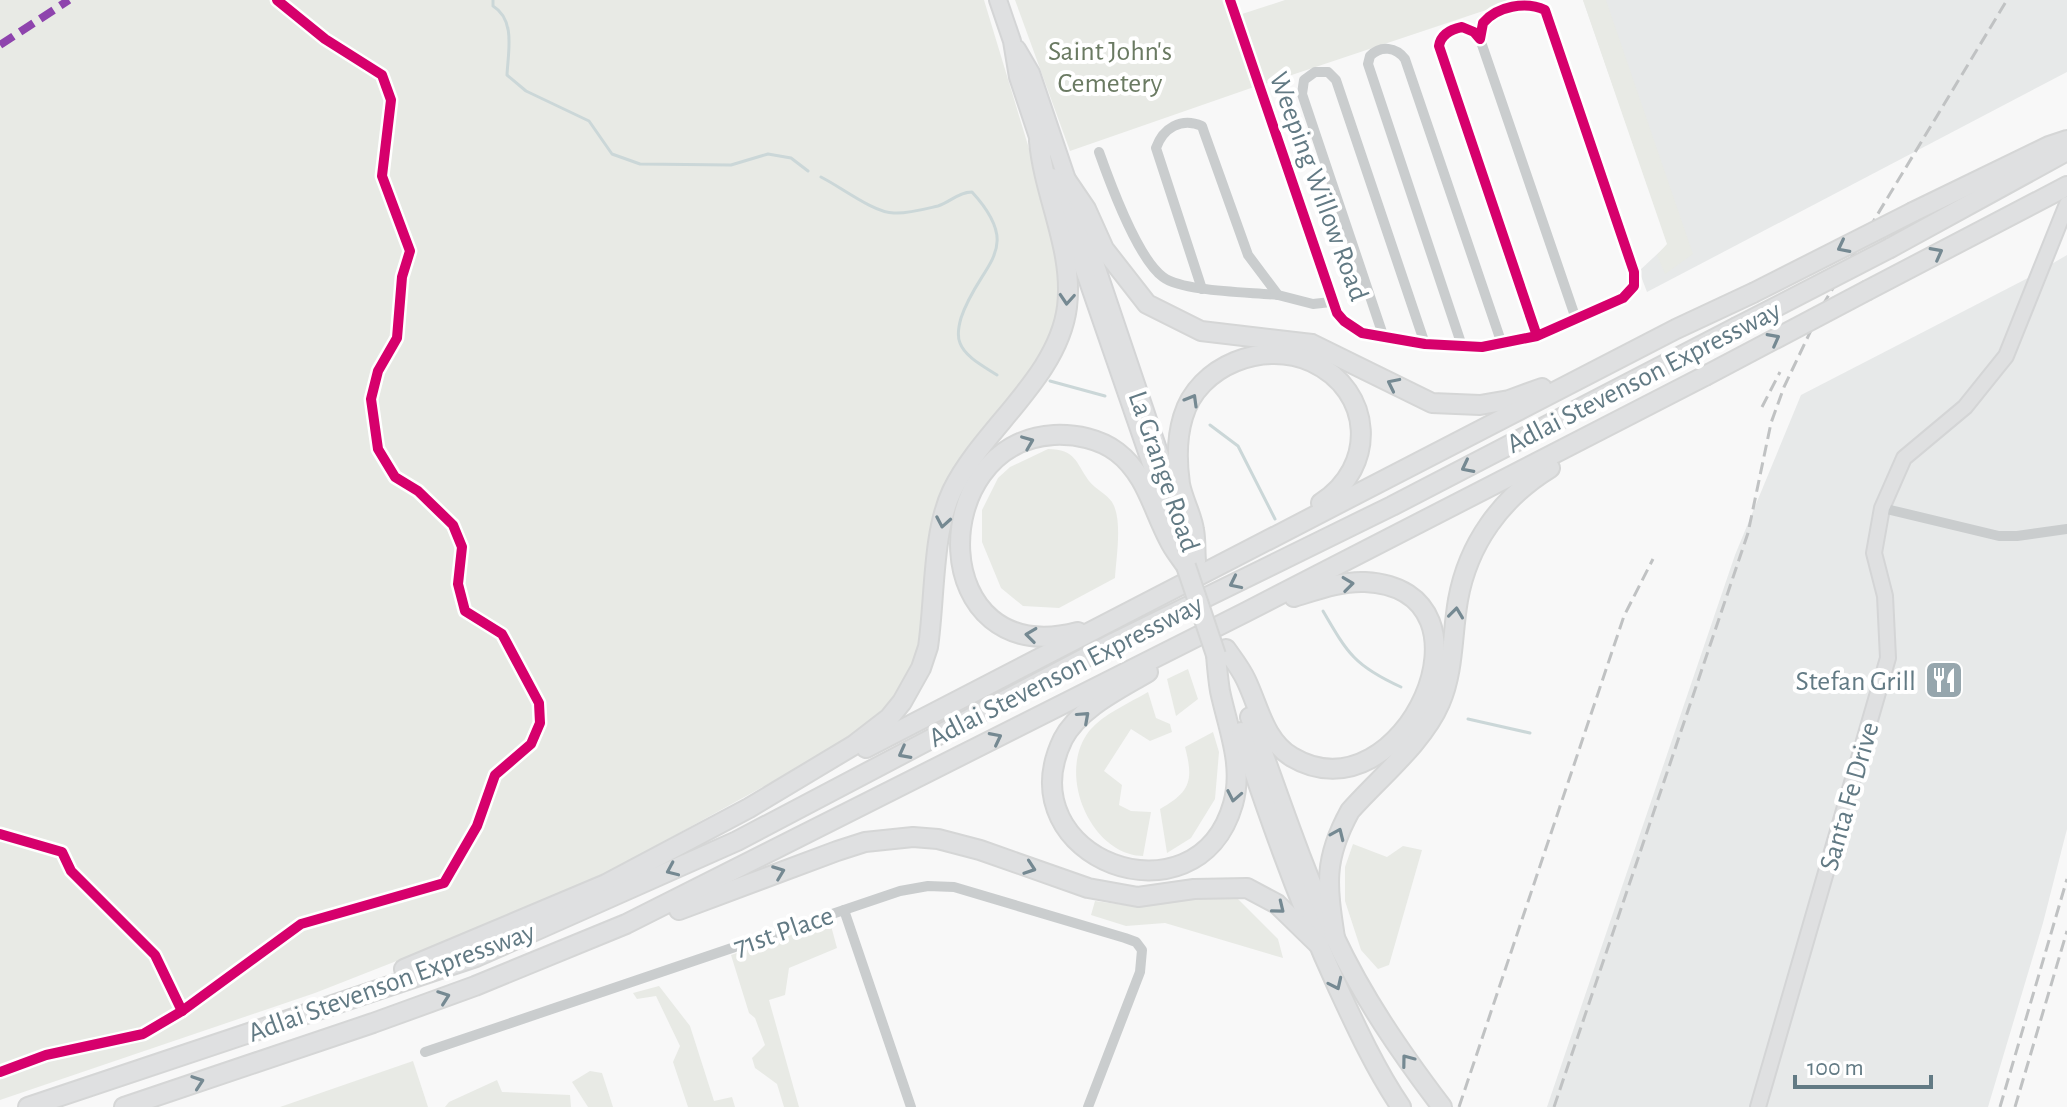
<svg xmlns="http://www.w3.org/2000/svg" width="2067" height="1107" font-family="'Alegreya Sans',sans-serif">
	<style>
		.built { fill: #e7e9e9 }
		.green { fill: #e8eae5 }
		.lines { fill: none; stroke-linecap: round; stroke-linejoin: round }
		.stream { stroke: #cbd7d8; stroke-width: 3 }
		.secondary-casing { stroke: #d4d5d6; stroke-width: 18 }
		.primary-casing { stroke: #d4d5d6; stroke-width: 20 }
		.highway-casing { stroke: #d5d6d6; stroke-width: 22 }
		.street { stroke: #cacdce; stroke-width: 10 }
		.secondary { stroke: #dfe0e1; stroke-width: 14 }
		.primary { stroke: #dfe0e1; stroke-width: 16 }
		.highway { stroke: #dfe0e1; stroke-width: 18 }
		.rail { stroke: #c0c2c3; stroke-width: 3; stroke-dasharray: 12 6; stroke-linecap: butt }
		.highway-bridge-casing { stroke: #d5d6d6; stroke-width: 22; stroke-linecap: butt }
		.highway-bridge { stroke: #dfe0e1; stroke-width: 18 }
		.quiet { stroke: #8e44ad; stroke-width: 8; stroke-dasharray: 16 8; stroke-linecap: butt }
		.cycleway-casing { stroke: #fff; stroke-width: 15 }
		.cycleway { stroke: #d6006c; stroke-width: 10 }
		.oneway { stroke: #758992 }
		.labels { text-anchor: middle; stroke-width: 8; stroke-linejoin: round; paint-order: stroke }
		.park-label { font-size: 28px; fill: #6a7a62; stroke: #fff }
		.street-label { font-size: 28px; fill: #627a84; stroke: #fff }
		.poi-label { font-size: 28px; fill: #627a84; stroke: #fff; text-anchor: end }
	</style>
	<rect width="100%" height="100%" fill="#f8f8f8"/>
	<g class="built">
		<polygon points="1583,0 2067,0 2067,72 1647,292 1639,271 1668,244"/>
		<polygon points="2067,255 2067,829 2043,923 1988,1107 1547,1107 1735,555 1801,395 2026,279"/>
	</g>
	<g class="green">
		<polygon points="0,0 984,0 1047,208 1061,269 1055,331 1040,358 959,463 937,503 918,651 907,678 894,698 857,735 570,893 315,993 0,1100"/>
		<polygon points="1015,0 1224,0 1254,87 1070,151"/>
		<polygon points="1285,0 1516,0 1265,84 1242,14"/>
		<polygon points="1583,0 1606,0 1693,254 1665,274 1657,255 1667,244"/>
		<path d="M 1048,449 C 1076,450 1075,461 1089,481 C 1095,489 1107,494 1112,502 C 1123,519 1116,559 1115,578 L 1059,608 L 1023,606 L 1001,588 L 982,542 L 982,510 L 998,478 L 1010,467 Z"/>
		<polygon points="1188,669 1198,699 1176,716 1167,679"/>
		<path d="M 1148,692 L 1156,718 L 1170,724 L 1172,732 L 1150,741 L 1131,729 L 1104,771 L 1122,785 L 1119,805 L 1131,811 L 1151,812 L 1143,856 C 1091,855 1055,773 1090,730 C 1104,714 1129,703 1148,692 Z"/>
		<path d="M 1213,732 L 1219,752 L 1215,799 L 1191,838 L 1167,853 L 1160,809 C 1190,792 1194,781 1185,747 Z"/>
		<polygon points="1353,844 1387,857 1403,846 1422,850 1389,965 1378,969 1361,950 1345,901 1345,867"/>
		<polygon points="1234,895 1278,939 1283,958 1165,923 1126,926 1091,915 1095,901 1132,906"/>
		<polygon points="830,922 837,948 789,968 785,995 769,1000 799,1107 784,1107 777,1084 755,1068 752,1058 765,1045 755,1018 749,1013 731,955"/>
		<polygon points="659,986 690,1026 714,1101 732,1097 735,1107 688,1107 673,1062 680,1046 656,996 637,999 633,993"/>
		<polygon points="413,1061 428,1107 280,1107"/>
		<polygon points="590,1071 602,1073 613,1107 588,1107 572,1082"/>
		<polygon points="497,1080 502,1092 570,1095 571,1107 445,1107 449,1102"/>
	</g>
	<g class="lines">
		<g class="stream">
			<path d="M 493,0 L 493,6 C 516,20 508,52 507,75 L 526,91 L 589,121 L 612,154 L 640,164 L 731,165 L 768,154 L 791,158 L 808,171"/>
			<path d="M 821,177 C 841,187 874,213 894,213 C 907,214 925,209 938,206 C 950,202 959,192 972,192 C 1026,251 979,263 961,318 C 959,325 957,336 960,343 C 965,357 985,367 997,375"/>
			<polyline points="1050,381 1105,396"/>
			<polyline points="1210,425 1238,446 1275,519"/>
			<path d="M 1323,611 C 1348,654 1355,666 1401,687"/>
			<polyline points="1468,719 1530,733"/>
		</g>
		<defs>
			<polyline id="secondary" points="1758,1107 1888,658 1885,596 1874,553 1882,508 1904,458 1965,407 2006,356 2067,204"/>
			<g id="primary">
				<polyline points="998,0 1012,41 1018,77 1043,152"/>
				<polyline points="1017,49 1031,73 1190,544"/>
				<polyline points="1052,177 1179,545"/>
			</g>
			<g id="highway">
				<polyline points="1067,181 1086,209 1104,249 1147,304 1201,331 1312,344 1432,403 1480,405 1509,400 1542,388"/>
				<polyline points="1913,212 2049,146 2067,140"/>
				<polyline points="1890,248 2067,151"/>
				<polyline points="1868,290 2067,186"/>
				<path d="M 1196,561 C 1195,551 1196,540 1194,530 C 1192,515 1183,500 1180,484 C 1177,463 1177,437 1183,417 C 1198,365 1264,340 1312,362 C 1374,391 1377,467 1321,503"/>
				<path d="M 1078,632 C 925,672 925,442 1054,435 C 1076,434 1100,439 1117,452 C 1146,474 1153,510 1169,540 C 1173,549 1180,557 1186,566"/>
				<path d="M 1226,649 C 1233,659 1241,669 1246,680 C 1259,707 1264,740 1292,757 C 1403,823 1509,589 1365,582 C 1341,581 1317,590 1294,597"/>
				<path d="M 1148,672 C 1120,689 1079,708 1063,739 C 1005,859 1197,930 1233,804 C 1244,765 1228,729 1220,691 C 1218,679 1217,667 1216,655"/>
				<path d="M 1250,717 C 1277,790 1301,865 1334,936 C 1363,998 1401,1053 1442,1107"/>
				<path d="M 1241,732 C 1269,819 1300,905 1338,988 C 1357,1029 1376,1070 1401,1107"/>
				<polyline points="866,748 1676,329 1753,293"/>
				<polyline points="679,910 837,851 865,842 913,837 938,839 980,850 1088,888 1138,897 1194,889 1247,888 1277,904 1319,945"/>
				<path d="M 1335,938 C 1327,885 1323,860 1350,811 C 1379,778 1423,743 1440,703 C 1454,671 1452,634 1458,600 C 1468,544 1501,498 1550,468"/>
				<path d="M 404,969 L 606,884 L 749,808 L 854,745 L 889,718 L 902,702 L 921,668 L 928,647 C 935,600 932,533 952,491 C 982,429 1058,378 1067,307 C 1074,250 1044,197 1039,141"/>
				<polyline points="28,1107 476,957 737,841 1115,642 1392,506 1735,328"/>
				<polyline points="124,1107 373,1023 475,986 626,924 1246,612 1705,376"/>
			</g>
		</defs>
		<use href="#secondary" class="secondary-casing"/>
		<use href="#primary" class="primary-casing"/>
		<use href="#highway" class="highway-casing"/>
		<g class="street">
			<path d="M 1230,0 L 1337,313 L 1344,321 L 1362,333 L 1425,344 L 1482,347 L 1537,336 L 1623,298 L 1634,286 L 1634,272 L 1545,10 C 1526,1 1497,6 1483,23 L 1480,39 L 1474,32 L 1462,27 C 1452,29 1441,34 1439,46 L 1537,336"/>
			<polyline points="1480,39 1576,319"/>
			<path d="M 1099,152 C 1110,183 1137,258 1163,277 C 1183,292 1251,292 1278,295"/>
			<path d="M 1202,289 L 1156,148 C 1163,128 1181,117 1202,126 L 1204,132 L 1248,255 L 1278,295 L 1313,304 L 1331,302"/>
			<polyline points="1384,338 1302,94 1304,80 1315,72 1328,72 1336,80 1425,344"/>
			<path d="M 1462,346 L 1368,64 L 1370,56 C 1381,45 1396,47 1405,59 L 1502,344"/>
			<polyline points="1882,508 1999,536 2017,536 2067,529"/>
			<polyline points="844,910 911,1107"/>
			<polyline points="425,1052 900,891 928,886 954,887 1125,938 1136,942 1142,950 1140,972 1088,1107"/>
		</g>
		<use href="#secondary" class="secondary"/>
		<use href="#primary" class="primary"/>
		<use href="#highway" class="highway"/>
		<g class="rail">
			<polyline points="1762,407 1780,372"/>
			<polyline points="1459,1107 1624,616 1653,559"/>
			<polyline points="1554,1107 1748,533 1771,423 1784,387 1824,303 2007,0"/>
			<polyline points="2000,1107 2067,879"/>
			<polyline points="2015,1107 2067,931"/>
		</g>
		<defs>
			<g id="highway-bridge">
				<polyline points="1753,293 1913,212"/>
				<polyline points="1735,328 1890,248"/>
				<polyline points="1705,376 1868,290"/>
				<polyline points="1186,566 1216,655"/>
			</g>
		</defs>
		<use href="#highway-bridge" class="highway-bridge-casing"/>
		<use href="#highway-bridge" class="highway-bridge"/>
		<polyline class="quiet" points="0,45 69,0"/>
		<defs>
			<g id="cycleway">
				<path d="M 1230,0 L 1337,313 L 1344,321 L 1362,333 L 1425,344 L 1482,347 L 1537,336 L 1623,298 L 1634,286 L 1634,272 L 1545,10 C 1526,1 1497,6 1483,23 L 1480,39 L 1474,32 L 1462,27 C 1452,29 1441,34 1439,46 L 1537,336"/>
				<polyline points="0,834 62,852 71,871 155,955 182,1011"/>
				<polyline points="0,1072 46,1055 143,1034 182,1011 301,924 444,883 477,826 495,775 531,744 540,723 539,703 502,634 465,611 458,584 462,547 453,525 418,491 395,477 378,449 371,399 378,371 397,338 402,277 410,251 382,176 391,100 382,75 325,39 277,0"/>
			</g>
		</defs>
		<use href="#cycleway" class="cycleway-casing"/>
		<use href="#cycleway" class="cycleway"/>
	</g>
	<defs><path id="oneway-chevron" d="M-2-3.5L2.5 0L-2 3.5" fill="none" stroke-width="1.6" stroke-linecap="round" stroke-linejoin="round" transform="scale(2)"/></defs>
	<g class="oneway">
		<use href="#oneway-chevron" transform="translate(1843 247) rotate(153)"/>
		<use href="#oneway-chevron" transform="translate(1937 253) rotate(-28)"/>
		<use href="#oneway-chevron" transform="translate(1067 299) rotate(94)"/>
		<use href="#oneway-chevron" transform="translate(1774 339) rotate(-28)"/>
		<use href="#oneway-chevron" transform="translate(1393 384) rotate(-154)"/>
		<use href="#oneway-chevron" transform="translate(1192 400) rotate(-60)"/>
		<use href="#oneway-chevron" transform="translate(1028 442) rotate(-22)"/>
		<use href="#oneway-chevron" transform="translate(1467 467) rotate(153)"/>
		<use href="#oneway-chevron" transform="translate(943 522) rotate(100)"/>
		<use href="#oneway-chevron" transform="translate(1235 583) rotate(154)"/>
		<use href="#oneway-chevron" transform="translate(1348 584) rotate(-7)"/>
		<use href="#oneway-chevron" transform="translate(1456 613) rotate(-83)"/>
		<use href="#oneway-chevron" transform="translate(1031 635) rotate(-173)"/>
		<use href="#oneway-chevron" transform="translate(1084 717) rotate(-42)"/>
		<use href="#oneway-chevron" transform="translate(996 738) rotate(-27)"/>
		<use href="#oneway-chevron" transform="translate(904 753) rotate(152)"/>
		<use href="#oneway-chevron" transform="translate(1234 796) rotate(101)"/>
		<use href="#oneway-chevron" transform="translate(1338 834) rotate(-66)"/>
		<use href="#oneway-chevron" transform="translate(1030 868) rotate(19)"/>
		<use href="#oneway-chevron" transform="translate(672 870) rotate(156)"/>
		<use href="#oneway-chevron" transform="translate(779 872) rotate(-21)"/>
		<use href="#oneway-chevron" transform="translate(1279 908) rotate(39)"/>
		<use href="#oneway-chevron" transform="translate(1336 984) rotate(65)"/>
		<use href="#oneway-chevron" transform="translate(444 997) rotate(-20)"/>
		<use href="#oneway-chevron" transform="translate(1407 1060) rotate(-127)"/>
		<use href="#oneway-chevron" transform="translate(198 1082) rotate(-19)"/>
	</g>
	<defs>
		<symbol id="restaurant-square" viewBox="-11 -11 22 22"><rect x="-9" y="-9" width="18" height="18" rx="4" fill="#96a6ad" stroke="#fff"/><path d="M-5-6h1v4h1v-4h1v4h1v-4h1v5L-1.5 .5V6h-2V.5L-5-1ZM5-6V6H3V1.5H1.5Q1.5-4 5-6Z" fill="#fff"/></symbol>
	</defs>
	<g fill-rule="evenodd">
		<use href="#restaurant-square" x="1922" y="658" width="44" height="44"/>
	</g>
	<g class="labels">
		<g class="park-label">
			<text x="1110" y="60">Saint John's<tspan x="1110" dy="32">Cemetery</tspan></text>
		</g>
		<g class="street-label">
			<text transform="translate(1320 186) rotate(70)" y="10">Weeping Willow Road</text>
			<text transform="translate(1643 376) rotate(-27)" y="10">Adlai Stevenson Expressway</text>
			<text transform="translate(1165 471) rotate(71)" y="10">La Grange Road</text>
			<text transform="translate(1065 670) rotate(-27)" y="10">Adlai Stevenson Expressway</text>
			<text transform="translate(1848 796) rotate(-74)" y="10">Santa Fe Drive</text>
			<text transform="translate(783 930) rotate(-19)" y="10">71st Place</text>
			<text transform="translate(391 981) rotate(-20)" y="10">Adlai Stevenson Expressway</text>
		</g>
		<g class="poi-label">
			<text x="1916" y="690">Stefan Grill</text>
		</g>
	</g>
	<path d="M1795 1075v12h136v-12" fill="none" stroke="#627a84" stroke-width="4"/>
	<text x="1807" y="1075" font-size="24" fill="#627a84" stroke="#ffffff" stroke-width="6" paint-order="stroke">100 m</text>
</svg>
